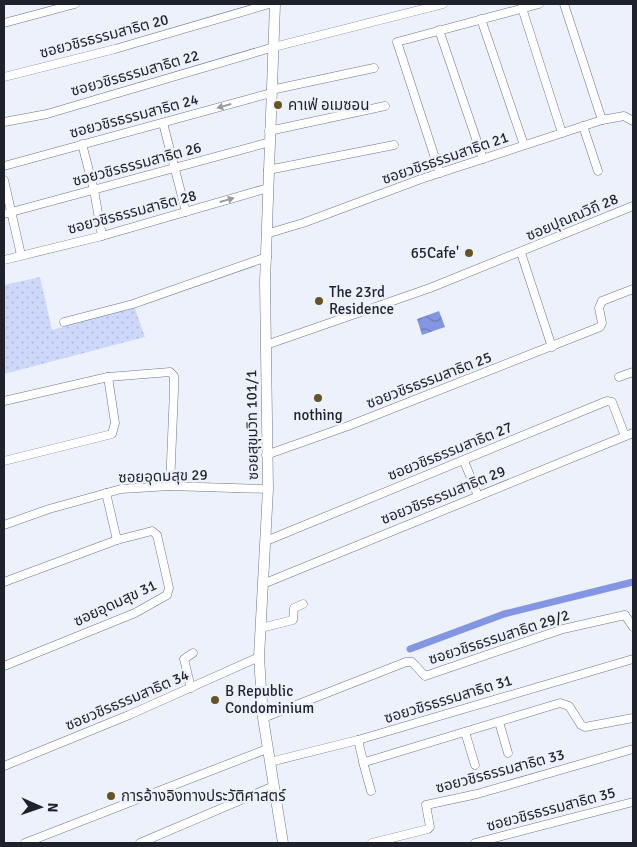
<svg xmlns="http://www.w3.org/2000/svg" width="637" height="847" font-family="Signika,'Noto Sans Thai',sans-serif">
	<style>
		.grass { fill: url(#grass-dots) }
		.water { fill: url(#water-waves) }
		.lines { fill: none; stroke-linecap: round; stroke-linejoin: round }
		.canal { stroke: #8396e3; stroke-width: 7 }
		.minor-casing { stroke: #6e758c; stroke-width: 9 }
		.tertiary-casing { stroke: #6e758c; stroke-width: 11 }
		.minor { stroke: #fff; stroke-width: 8 }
		.tertiary { stroke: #fff; stroke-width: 10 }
		.oneway { fill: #9a9ba0 }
		.poi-dot { fill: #645522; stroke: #edf1fb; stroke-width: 2 }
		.labels { text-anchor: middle; stroke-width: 5; stroke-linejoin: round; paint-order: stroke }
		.street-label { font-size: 15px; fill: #1f212b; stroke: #edf1fb }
		.poi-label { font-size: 15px; fill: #1f212b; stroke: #edf1fb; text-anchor: start }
	</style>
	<defs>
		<pattern id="grass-dots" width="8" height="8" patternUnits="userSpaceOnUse" patternTransform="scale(1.25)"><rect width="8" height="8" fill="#ced8fa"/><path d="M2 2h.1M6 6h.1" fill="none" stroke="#b0b9d6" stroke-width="1.8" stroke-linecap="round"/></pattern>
		<pattern id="water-waves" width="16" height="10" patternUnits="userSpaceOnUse" patternTransform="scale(1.25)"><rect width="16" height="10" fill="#8396e3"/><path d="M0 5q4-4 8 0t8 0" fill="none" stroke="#6b7ab8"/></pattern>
	</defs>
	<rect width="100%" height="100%" fill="#edf1fb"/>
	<polygon class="grass" points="40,277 52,330 134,306 145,337 4,374 4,285"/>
	<polygon class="water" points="439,311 445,327 422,335 417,319"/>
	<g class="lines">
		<polyline class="canal" points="410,649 504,614 633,582"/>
		<defs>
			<g id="minor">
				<polyline points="564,4 602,120"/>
				<polyline points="522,8 562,133"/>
				<polyline points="481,19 524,145"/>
				<polyline points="4,23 75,4"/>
				<polyline points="439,30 483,159"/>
				<polyline points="4,77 115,49 269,4"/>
				<polyline points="271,90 374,68"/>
				<polyline points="4,122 47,114 274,47 443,4"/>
				<polyline points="163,123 186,212"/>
				<polyline points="583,126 598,171"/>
				<polyline points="269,131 385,106"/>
				<polyline points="82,144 94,190 102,236"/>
				<polyline points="4,166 271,93"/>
				<polyline points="268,170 394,145"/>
				<polyline points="440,173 397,42 539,4"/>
				<polyline points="4,180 21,255"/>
				<polyline points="4,214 270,142"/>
				<polyline points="266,234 303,223 421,179 602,120 624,116 633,121"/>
				<polyline points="521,253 552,347"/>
				<polyline points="4,260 102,236 268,188"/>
				<polyline points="64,322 133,304 267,257"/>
				<polyline points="266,345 430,288 633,206"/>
				<polyline points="619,377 633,372"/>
				<polyline points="4,401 108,377 170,372 174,376 174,390 170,486"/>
				<polyline points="266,455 348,426 600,327 602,323 599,308 602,301 633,289"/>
				<polyline points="4,461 112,434 115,423 108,377"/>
				<polyline points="464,461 478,496"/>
				<polyline points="106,493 117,540"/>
				<polyline points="4,525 49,509 121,489 170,486 268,489"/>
				<polyline points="266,541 607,401 612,402 625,436"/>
				<polyline points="4,582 117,540 152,531 157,535 169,588 167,595 135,613 4,666"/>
				<polyline points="263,584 633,433"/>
				<polyline points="261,628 293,620 294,608 303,604"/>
				<polyline points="191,688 184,659 193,653"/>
				<polyline points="263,718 406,662 412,662 425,676 563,629 625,615 633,627"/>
				<polyline points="499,722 508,753"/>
				<polyline points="465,732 475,765"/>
				<polyline points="358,740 363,761 365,762 560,703 569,706 581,725 585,727 633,718"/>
				<polyline points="270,762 358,740 633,659"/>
				<polyline points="363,762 371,791"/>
				<polyline points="4,766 129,715 259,657"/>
				<polyline points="25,843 267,749"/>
				<polyline points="140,843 274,786"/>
				<polyline points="372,843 428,829 430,827 426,805 477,794 633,749"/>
				<polyline points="475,843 633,802"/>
			</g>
			<polyline id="tertiary" points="275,4 265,282 268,489 259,657 263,718 283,843"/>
		</defs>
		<use href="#minor" class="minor-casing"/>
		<use href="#tertiary" class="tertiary-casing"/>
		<use href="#minor" class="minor"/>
		<use href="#tertiary" class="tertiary"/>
	</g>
	<defs><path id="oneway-solid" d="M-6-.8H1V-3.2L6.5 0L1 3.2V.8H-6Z" transform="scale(1.25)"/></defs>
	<g class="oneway">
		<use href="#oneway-solid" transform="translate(224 106) rotate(164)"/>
		<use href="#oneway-solid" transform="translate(227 200) rotate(-16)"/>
	</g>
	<g class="poi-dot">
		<circle cx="278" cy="105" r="5"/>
		<circle cx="469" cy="253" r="5"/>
		<circle cx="319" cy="301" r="5"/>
		<circle cx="318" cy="398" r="5"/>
		<circle cx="215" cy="700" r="5"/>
		<circle cx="111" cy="796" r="5"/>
	</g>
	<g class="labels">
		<g class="street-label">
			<text transform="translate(104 36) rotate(-15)" y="5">ซอยวชิรธรรมสาธิต 20</text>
			<text transform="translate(135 73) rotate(-16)" y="5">ซอยวชิรธรรมสาธิต 22</text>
			<text transform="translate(134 116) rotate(-15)" y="5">ซอยวชิรธรรมสาธิต 24</text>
			<text transform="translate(445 158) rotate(-19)" y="5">ซอยวชิรธรรมสาธิต 21</text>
			<text transform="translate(137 164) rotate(-15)" y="5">ซอยวชิรธรรมสาธิต 26</text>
			<text transform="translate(132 212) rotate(-15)" y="5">ซอยวชิรธรรมสาธิต 28</text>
			<text transform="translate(572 217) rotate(-23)" y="5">ซอยปุณณวิถี 28</text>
			<text transform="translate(429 380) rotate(-21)" y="5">ซอยวชิรธรรมสาธิต 25</text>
			<text transform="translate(252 425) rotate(-91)" y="5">ซอยสุขุมวิท 101/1</text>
			<text transform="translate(450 451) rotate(-22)" y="5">ซอยวชิรธรรมสาธิต 27</text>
			<text transform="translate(163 476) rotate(-2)" y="5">ซอยอุดมสุข 29</text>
			<text transform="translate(443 495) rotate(-22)" y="5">ซอยวชิรธรรมสาธิต 29</text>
			<text transform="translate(115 603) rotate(-25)" y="5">ซอยอุดมสุข 31</text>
			<text transform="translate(499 637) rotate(-18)" y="5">ซอยวชิรธรรมสาธิต 29/2</text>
			<text transform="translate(448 699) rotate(-17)" y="5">ซอยวชิรธรรมสาธิต 31</text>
			<text transform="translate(127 700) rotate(-23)" y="5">ซอยวชิรธรรมสาธิต 34</text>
			<text transform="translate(500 771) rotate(-15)" y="5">ซอยวชิรธรรมสาธิต 33</text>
			<text transform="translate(551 809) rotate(-15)" y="5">ซอยวชิรธรรมสาธิต 35</text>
		</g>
		<g class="poi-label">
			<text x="288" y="110">คาเฟ่ อเมซอน</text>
			<text x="459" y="258" text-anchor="end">65Cafe'</text>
			<text x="329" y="297">The 23rd<tspan x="329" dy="17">Residence</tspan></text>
			<text x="318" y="420" text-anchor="middle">nothing</text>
			<text x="225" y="696">B Republic<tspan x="225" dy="17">Condominium</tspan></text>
			<text x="121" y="801">การอ้างอิงทางประวัติศาสตร์</text>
		</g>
	</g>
	<rect width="637" height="847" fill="none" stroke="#1f212b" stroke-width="10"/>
	<g transform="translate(40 807) rotate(92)" stroke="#edf1fb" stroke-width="4" paint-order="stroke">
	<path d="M0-4L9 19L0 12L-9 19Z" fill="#1f212b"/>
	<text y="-8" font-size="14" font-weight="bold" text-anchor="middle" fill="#1f212b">N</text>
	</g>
</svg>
